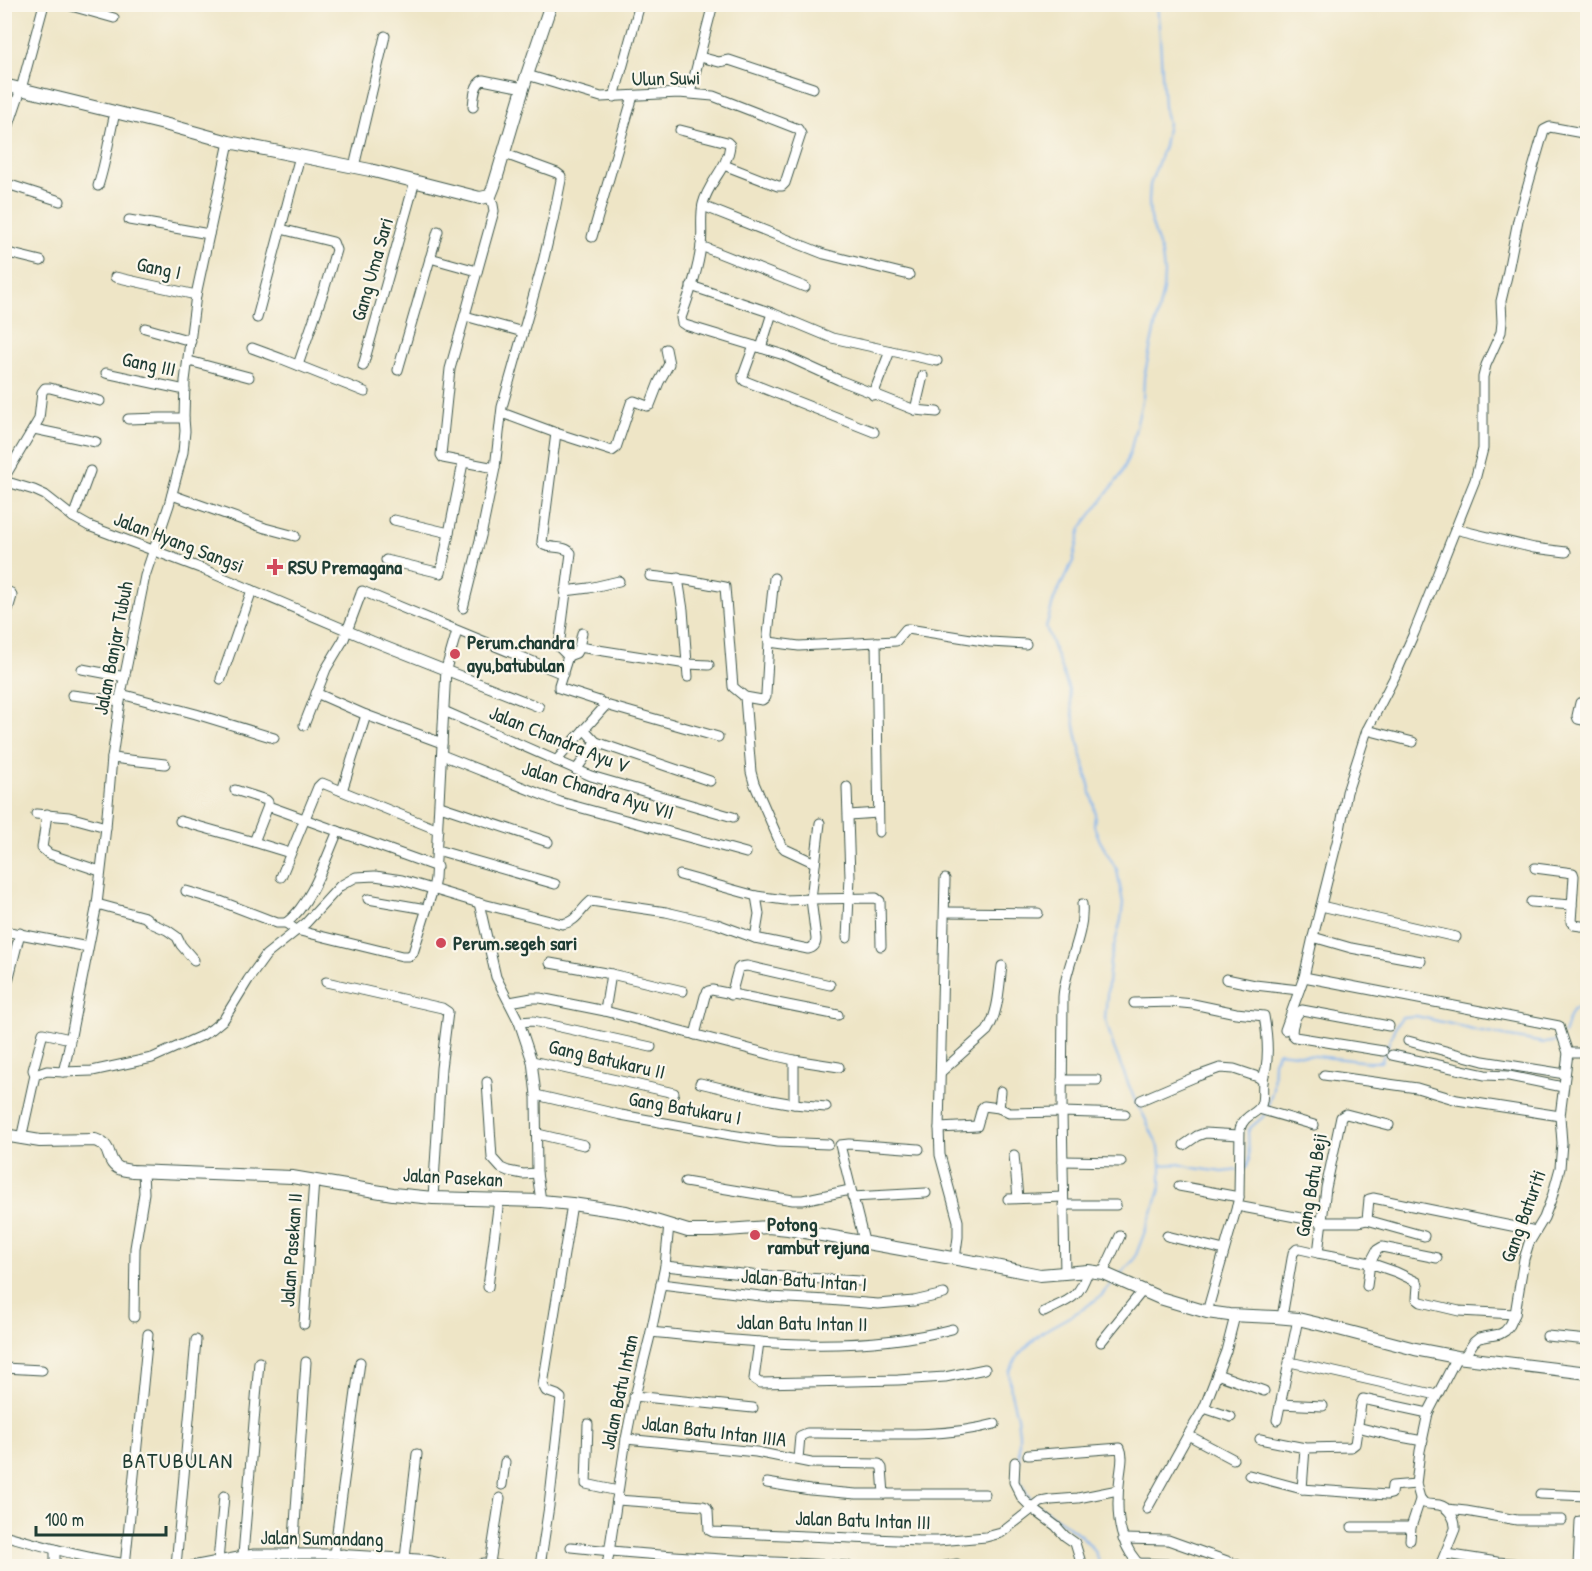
<svg xmlns="http://www.w3.org/2000/svg" width="1592" height="1571" font-family="'Patrick Hand',sans-serif">
	<style>
		.lines { fill: none; stroke-linecap: round; stroke-linejoin: round }
		.stream { stroke: #83b5f0; stroke-width: 2 }
		.minor-casing { stroke: #3e564a; stroke-width: 11 }
		.tertiary-casing { stroke: #3e564a; stroke-width: 14 }
		.minor { stroke: #fff; stroke-width: 9 }
		.tertiary { stroke: #fff; stroke-width: 12 }
		.poi-dot { fill: #d1495b; stroke: #fbf7ec; stroke-width: 2 }
		.labels { text-anchor: middle; stroke-width: 4.5; stroke-linejoin: round; paint-order: stroke }
		.street-label { font-size: 20px; fill: #1f3d34; stroke: #fbf7ec }
		.poi-label { font-size: 20px; font-weight: bold; fill: #1f3d34; stroke: #fbf7ec; text-anchor: start }
		.quarter-label { font-size: 22px; letter-spacing: 1.5px; fill: #1f3d34; stroke: #fbf7ec }
	</style>
	<rect width="100%" height="100%" fill="#fbf7ec"/>
	<filter id="ink" filterUnits="userSpaceOnUse"><feTurbulence type="fractalNoise" baseFrequency=".0167" numOctaves="2"/><feDisplacementMap in="SourceGraphic" scale="12" xChannelSelector="R" yChannelSelector="G"/><feConvolveMatrix kernelMatrix="1 2 1 2 8 2 1 2 1" color-interpolation-filters="sRGB"/></filter>
	<filter id="wash" filterUnits="userSpaceOnUse"><feTurbulence type="fractalNoise" baseFrequency=".008" numOctaves="4" result="noise"/><feDisplacementMap in="SourceGraphic" scale="24" xChannelSelector="R" yChannelSelector="G"/><feGaussianBlur stdDeviation="1.35" result="paint"/><feColorMatrix in="noise" values="0 0 0 0 0 0 0 0 0 0 0 0 0 0 0 0 0 1.4 0 .05"/><feComposite in="paint" operator="in"/></filter>
	<g filter="url(#wash)">
		<rect width="100%" height="100%" fill="#eee5c6"/>
		<g class="lines">
			<g class="stream">
				<path d="M 1564,1034 C 1571,1018 1565,1006 1588,1006"/>
				<polyline points="1267,1108 1273,1089 1274,1061 1278,1052 1370,1062 1381,1062 1395,1027 1402,1017 1416,1016 1455,1025 1476,1031 1544,1043 1560,1041"/>
				<polyline points="1161,1165 1179,1164 1194,1168 1223,1172 1238,1170"/>
				<polyline points="1243,1169 1246,1168 1249,1161 1248,1132 1250,1128 1264,1116 1265,1113"/>
				<polyline points="1120,1274 1134,1260 1156,1202 1161,1186 1161,1165 1159,1148 1143,1114 1136,1103 1114,1048 1105,1018 1110,961 1121,920 1123,903 1117,870 1100,841 1094,826 1095,814 1094,805 1076,732 1069,690 1046,627 1054,599 1073,561 1081,528 1121,475 1130,453 1143,397 1144,377 1163,290 1164,273 1162,255 1150,218 1149,201 1150,185 1164,146 1168,123 1164,107 1160,39 1157,4"/>
				<polyline points="1019,1460 1019,1434 1017,1417 1011,1393 1009,1372 1019,1354 1042,1332 1083,1309 1101,1296 1112,1283"/>
				<path d="M 1019,1472 C 1020,1484 1026,1495 1035,1503"/>
				<path d="M 1040,1506 C 1061,1524 1095,1536 1099,1566"/>
			</g>
		</g>
	</g>
	<g filter="url(#ink)">
		<g class="lines">
			<defs>
				<g id="minor">
					<polyline points="64,4 114,18"/>
					<polyline points="700,57 719,62 729,60 813,88"/>
					<polyline points="527,75 601,97 679,93 713,96 798,129 801,134 785,183 782,186 778,186 724,165"/>
					<polyline points="690,93 713,4"/>
					<polyline points="614,97 640,4"/>
					<path d="M 473,107 C 474,98 474,84 483,80 L 523,88"/>
					<path d="M 680,130 L 727,142 L 730,145 C 728,168 708,182 703,204 C 700,218 703,232 701,246 C 698,271 689,295 681,318 L 682,323 L 685,325 L 784,355 L 839,380 L 915,410 L 937,412"/>
					<polyline points="4,140 21,89 44,4"/>
					<polyline points="354,167 385,36"/>
					<polyline points="4,183 60,201"/>
					<path d="M 98,186 C 106,162 109,137 115,113"/>
					<polyline points="490,196 493,205 494,211 450,369 441,455 443,458 495,468"/>
					<polyline points="703,206 824,254 909,275"/>
					<polyline points="129,220 209,234"/>
					<polyline points="281,229 333,242 336,250 324,290 298,365"/>
					<polyline points="592,237 633,96"/>
					<polyline points="701,246 805,287"/>
					<polyline points="4,252 41,261"/>
					<polyline points="430,258 477,271"/>
					<polyline points="115,277 196,295"/>
					<polyline points="691,286 772,313"/>
					<polyline points="465,316 523,332"/>
					<polyline points="257,318 300,156"/>
					<polyline points="145,328 191,341"/>
					<polyline points="754,346 743,376 743,379 745,381 874,432"/>
					<polyline points="252,348 282,359 365,392"/>
					<polyline points="761,348 772,313 832,338 937,361"/>
					<polyline points="189,361 249,377"/>
					<polyline points="363,366 415,181"/>
					<polyline points="398,370 438,231"/>
					<polyline points="106,373 185,390"/>
					<polyline points="873,395 890,351"/>
					<polyline points="915,410 923,376"/>
					<polyline points="502,413 556,433 612,451 616,448 631,403 634,401 647,406 650,405 659,382 669,364 666,349"/>
					<polyline points="128,419 161,418 184,418"/>
					<polyline points="34,429 96,442"/>
					<path d="M 556,433 L 542,542 L 544,545 C 552,549 565,545 571,553 L 559,647 L 568,656 L 559,685 L 559,688 L 599,701 L 606,705 L 718,737"/>
					<polyline points="4,478 39,419 42,392 45,388 50,388 100,401"/>
					<polyline points="4,481 34,490 45,495 73,517 89,526 200,568 372,641 539,707"/>
					<polyline points="172,495 265,528 295,536"/>
					<polyline points="73,517 90,471"/>
					<polyline points="394,520 449,533"/>
					<polyline points="1455,529 1534,548 1566,552"/>
					<polyline points="386,560 441,573 463,463"/>
					<polyline points="650,576 687,580 725,587 733,687 745,697 762,700 766,697 766,694 769,642 768,635 774,578"/>
					<polyline points="678,578 683,610 688,677"/>
					<polyline points="4,590 11,593 12,596 4,623"/>
					<polyline points="565,591 589,588 619,581"/>
					<polyline points="463,608 481,536 495,468 502,407 543,262 553,220 561,180 561,176 557,173 505,154"/>
					<polyline points="769,642 799,646 876,642 879,832"/>
					<polyline points="876,642 896,641 906,629 908,629 990,642 1026,644"/>
					<polyline points="579,647 582,633"/>
					<polyline points="568,656 576,653 579,647 687,664 709,665"/>
					<polyline points="82,669 125,677"/>
					<polyline points="221,679 252,590"/>
					<polyline points="316,693 366,715 442,743"/>
					<polyline points="121,694 196,714 274,738"/>
					<polyline points="72,695 120,701"/>
					<polyline points="745,697 751,772 754,783 781,845 785,849 815,863"/>
					<polyline points="1588,702 1580,703 1577,716 1578,719 1588,721"/>
					<polyline points="444,711 591,776 733,817"/>
					<polyline points="304,725 326,669 344,639 362,591 563,674"/>
					<polyline points="584,729 596,742 710,781"/>
					<polyline points="1367,730 1413,742"/>
					<polyline points="442,755 560,802 746,853"/>
					<polyline points="112,758 165,764"/>
					<polyline points="556,761 606,705"/>
					<polyline points="576,770 596,742"/>
					<polyline points="847,787 850,877 847,938"/>
					<polyline points="235,790 266,800 268,802 268,806"/>
					<polyline points="342,791 366,715"/>
					<polyline points="440,806 548,842"/>
					<polyline points="36,814 69,817 106,827"/>
					<polyline points="47,814 42,848 49,854 100,871"/>
					<polyline points="849,815 878,813"/>
					<polyline points="180,821 254,842 268,806 437,867"/>
					<polyline points="254,842 290,853"/>
					<polyline points="437,850 555,884"/>
					<polyline points="1535,868 1573,873 1574,876 1571,922 1574,925 1588,927"/>
					<polyline points="680,875 756,896"/>
					<polyline points="281,877 318,787 322,783 438,830"/>
					<polyline points="945,879 939,1128 940,1155 958,1221 958,1237 955,1259"/>
					<polyline points="186,891 220,901 277,923 286,923 296,930 402,956 409,956 413,953 433,889 435,878 446,669 457,631"/>
					<polyline points="368,899 426,909"/>
					<polyline points="1531,902 1572,905"/>
					<polyline points="479,903 496,977 519,1022 532,1061 536,1095 537,1173 541,1201"/>
					<polyline points="97,904 145,917 153,924 167,930 177,937 181,945 194,960"/>
					<polyline points="1321,906 1456,937"/>
					<polyline points="945,912 1038,913"/>
					<path d="M 286,923 C 311,905 326,858 338,831"/>
					<polyline points="4,931 88,947"/>
					<polyline points="1313,937 1340,830 1347,792 1367,730 1395,676 1414,633 1475,480 1483,449 1483,377 1486,365 1501,332 1502,322 1501,301 1507,276 1518,220 1544,130 1550,127 1588,134"/>
					<path d="M 755,938 L 808,949 C 813,948 816,945 816,939 L 811,899 L 876,898 L 880,901 L 881,946"/>
					<polyline points="550,963 611,974 605,1011"/>
					<polyline points="611,974 683,991"/>
					<polyline points="1304,977 1313,937 1351,948 1421,961"/>
					<polyline points="1226,979 1255,985 1299,990"/>
					<polyline points="8,981 20,933"/>
					<polyline points="326,982 442,1008 448,1012 441,1068 433,1198"/>
					<polyline points="731,995 738,969 740,967 747,966 830,985"/>
					<polyline points="510,1002 532,998 540,998 605,1011 772,1055 794,1060 839,1067"/>
					<path d="M 1134,1003 L 1172,1002 L 1193,1004 L 1236,1013 L 1264,1016 C 1267,1033 1269,1050 1266,1068 C 1265,1072 1263,1077 1263,1082 C 1262,1089 1264,1098 1261,1105 C 1258,1114 1244,1114 1240,1129 L 1239,1197 L 1237,1206 L 1207,1312"/>
					<polyline points="519,1022 533,1021 651,1047"/>
					<polyline points="1587,1028 1588,1028"/>
					<polyline points="1285,1030 1304,977 1559,1026 1568,1053 1560,1116 1562,1143 1560,1168 1552,1197 1544,1218 1529,1243 1524,1259 1515,1314 1510,1325 1505,1331 1500,1334 1479,1338 1474,1342 1464,1357"/>
					<polyline points="695,1035 705,996 708,991 712,990 838,1015"/>
					<polyline points="1408,1041 1483,1061 1565,1074"/>
					<path d="M 1383,1051 L 1295,1037 L 1292,1034 C 1292,1026 1295,1014 1302,1010 L 1389,1026"/>
					<polyline points="1568,1053 1588,1053"/>
					<polyline points="1392,1055 1485,1075 1509,1076 1563,1087"/>
					<polyline points="532,1061 674,1093"/>
					<path d="M 63,1072 L 92,1071 L 152,1058 L 201,1036 L 212,1029 L 224,1019 L 248,980 L 266,955 L 306,923 L 340,886 L 356,877 L 375,876 L 402,880 L 479,903 L 562,924 C 577,922 580,910 591,901 L 666,912 L 717,924 L 755,938 L 759,914 L 756,896 L 785,900 L 811,899 L 820,823"/>
					<path d="M 941,1072 L 987,1031 C 999,1012 999,987 1002,966"/>
					<polyline points="35,1075 33,1070 43,1033 70,1039"/>
					<polyline points="1324,1075 1417,1088 1457,1100 1560,1116"/>
					<polyline points="1062,1080 1097,1080"/>
					<polyline points="487,1082 492,1158 501,1168 508,1171 523,1174 537,1173"/>
					<polyline points="700,1083 771,1100 794,1104 794,1060"/>
					<polyline points="536,1095 621,1115 731,1135 777,1142 828,1144"/>
					<polyline points="1141,1100 1195,1077 1220,1068 1234,1069 1258,1077 1263,1081"/>
					<polyline points="794,1104 826,1107"/>
					<polyline points="999,1108 1009,1113 1062,1112 1125,1114"/>
					<polyline points="1259,1109 1314,1125"/>
					<polyline points="939,1128 977,1126 982,1108 984,1106 999,1108 1001,1091"/>
					<polyline points="538,1134 584,1145"/>
					<polyline points="21,1139 35,1075 47,1071 63,1072 67,1056 97,904 106,827 112,758 121,694 145,576 169,505 183,452 185,431 184,418 185,381 196,295 229,142"/>
					<polyline points="1184,1145 1197,1136 1205,1133 1239,1135"/>
					<polyline points="1014,1155 1018,1198"/>
					<polyline points="1063,1161 1121,1162"/>
					<polyline points="685,1182 793,1200 803,1200 850,1190"/>
					<polyline points="1179,1186 1239,1197"/>
					<polyline points="852,1197 926,1193"/>
					<polyline points="1008,1199 1063,1197"/>
					<polyline points="1063,1205 1116,1205"/>
					<polyline points="1237,1206 1322,1222 1359,1222 1367,1220 1424,1236"/>
					<polyline points="1367,1220 1369,1199 1373,1198 1536,1231"/>
					<polyline points="1167,1236 1224,1250"/>
					<polyline points="864,1241 840,1145 849,1144 919,1149"/>
					<polyline points="1318,1253 1370,1263 1377,1250 1382,1247 1437,1258"/>
					<polyline points="665,1266 752,1275 860,1281"/>
					<polyline points="1103,1273 1120,1236"/>
					<path d="M 1065,1274 L 1062,1112 L 1063,997 C 1065,966 1085,936 1082,904"/>
					<polyline points="661,1284 769,1297 828,1300 878,1304 914,1301 944,1294"/>
					<polyline points="1367,1286 1370,1263 1396,1272 1417,1282 1418,1285 1417,1299 1421,1302 1459,1311 1515,1314"/>
					<polyline points="488,1287 499,1200"/>
					<path d="M 1044,1312 C 1070,1299 1078,1300 1088,1271"/>
					<polyline points="134,1317 135,1248 144,1193 143,1172"/>
					<polyline points="1282,1317 1293,1253 1297,1249 1300,1249 1318,1253 1326,1188 1341,1117 1346,1114 1389,1125"/>
					<polyline points="304,1324 314,1180"/>
					<path d="M 651,1332 C 752,1342 852,1355 952,1329"/>
					<polyline points="1547,1336 1588,1340"/>
					<polyline points="759,1342 754,1379 760,1383 898,1380 945,1377 985,1369"/>
					<polyline points="1101,1342 1143,1290"/>
					<polyline points="1290,1362 1437,1395"/>
					<polyline points="4,1368 42,1370"/>
					<polyline points="1217,1374 1264,1391"/>
					<polyline points="634,1396 753,1408"/>
					<polyline points="1280,1404 1323,1406"/>
					<polyline points="1204,1408 1188,1435 1233,1459"/>
					<polyline points="1231,1417 1204,1408 1226,1351 1235,1316"/>
					<polyline points="1277,1420 1298,1319"/>
					<polyline points="588,1424 586,1484 618,1491"/>
					<polyline points="1357,1427 1390,1435 1423,1441"/>
					<polyline points="626,1439 756,1452 811,1463 879,1464 882,1468 884,1494"/>
					<polyline points="1260,1439 1305,1448"/>
					<path d="M 1028,1455 L 1120,1448 C 1124,1456 1121,1466 1120,1476 C 1116,1506 1116,1538 1137,1562 L 1140,1563 L 1166,1564 L 1176,1566"/>
					<path d="M 798,1459 L 800,1436 L 807,1433 C 870,1432 934,1440 995,1424"/>
					<polyline points="1015,1462 1014,1482 1022,1498 1032,1508 1056,1526 1065,1536 1075,1543 1082,1566"/>
					<polyline points="1249,1475 1302,1489 1305,1448 1351,1447 1355,1444 1361,1404 1363,1399 1428,1413"/>
					<polyline points="767,1483 810,1490 856,1494 985,1494"/>
					<polyline points="502,1485 505,1462"/>
					<polyline points="1302,1489 1387,1495 1391,1494 1392,1486 1416,1484"/>
					<polyline points="1540,1494 1588,1496"/>
					<polyline points="617,1500 703,1506 706,1507 708,1511 709,1530 713,1532 919,1541 938,1541 986,1537 1001,1533 1041,1502 1051,1500 1078,1498 1118,1490"/>
					<polyline points="1147,1509 1188,1435"/>
					<polyline points="1447,1509 1466,1511 1517,1520 1562,1520"/>
					<polyline points="1352,1527 1411,1527"/>
					<path d="M 4,1535 C 50,1548 97,1562 145,1566"/>
					<polyline points="1123,1539 1168,1540 1241,1566"/>
					<polyline points="1410,1540 1411,1527 1420,1500"/>
					<path d="M 571,1547 C 663,1557 756,1561 848,1566"/>
					<polyline points="293,1554 306,1362"/>
					<polyline points="334,1554 360,1362"/>
					<polyline points="1446,1554 1497,1562 1547,1566"/>
					<polyline points="243,1555 259,1362"/>
					<polyline points="405,1558 417,1454"/>
					<polyline points="218,1561 224,1496"/>
					<polyline points="490,1563 500,1498"/>
					<polyline points="55,1566 55,1549"/>
					<polyline points="125,1566 148,1334"/>
					<polyline points="176,1566 196,1340"/>
					<polyline points="192,1566 254,1554 334,1554 418,1559 432,1561 452,1566"/>
					<polyline points="342,1566 343,1554"/>
					<polyline points="481,1566 483,1563 501,1566"/>
					<polyline points="540,1566 549,1506 561,1398 557,1395 546,1391 543,1385 572,1204"/>
					<polyline points="607,1566 626,1439 633,1404 651,1332 665,1266 669,1225"/>
					<polyline points="945,1566 957,1564"/>
					<path d="M 1440,1566 L 1455,1529 C 1456,1520 1449,1507 1439,1505 C 1434,1504 1429,1505 1424,1503 L 1420,1498 L 1416,1484 L 1420,1451 L 1428,1413 L 1457,1357"/>
					<polyline points="1578,1566 1580,1521"/>
				</g>
				<g id="tertiary">
					<polyline points="4,85 168,125 229,142 370,170 480,198 490,196 494,186 527,75 551,4"/>
					<path d="M 4,1135 L 40,1141 L 95,1140 C 114,1147 105,1159 117,1167 C 121,1170 127,1170 132,1171 L 292,1177 L 393,1194 L 433,1198 L 541,1201 L 572,1204 L 626,1212 L 688,1231 L 713,1231 L 768,1227 L 788,1229 L 980,1263 L 1040,1275 L 1088,1271 L 1103,1273 L 1160,1298 L 1207,1312 L 1229,1315 L 1275,1317 L 1298,1319 L 1327,1326 L 1415,1349 L 1457,1357 L 1588,1373"/>
				</g>
			</defs>
			<use href="#minor" class="minor-casing"/>
			<use href="#tertiary" class="tertiary-casing"/>
			<use href="#minor" class="minor"/>
			<use href="#tertiary" class="tertiary"/>
		</g>
	</g>
	<g class="poi-dot">
		<path d="M272 558h6v6h6v6h-6v6h-6v-6h-6v-6h6z"/>
		<circle cx="455" cy="654" r="6"/>
		<circle cx="441" cy="943" r="6"/>
		<circle cx="755" cy="1235" r="6"/>
	</g>
	<g class="labels">
		<g class="street-label">
			<text transform="translate(666 78) rotate(-1)" y="7">Ulun Suwi</text>
			<text transform="translate(159 268) rotate(12)" y="7">Gang I</text>
			<text transform="translate(372 269) rotate(-74)" y="7">Gang Uma Sari</text>
			<text transform="translate(149 364) rotate(12)" y="7">Gang III</text>
			<text transform="translate(179 542) rotate(21)" y="7">Jalan Hyang Sangsi</text>
			<text transform="translate(113 648) rotate(-79)" y="7">Jalan Banjar Tubuh</text>
			<text transform="translate(559 739) rotate(22)" y="7">Jalan Chandra Ayu V</text>
			<text transform="translate(598 790) rotate(17)" y="7">Jalan Chandra Ayu VII</text>
			<text transform="translate(607 1059) rotate(13)" y="7">Gang Batukaru II</text>
			<text transform="translate(685 1108) rotate(10)" y="7">Gang Batukaru I</text>
			<text transform="translate(453 1177) rotate(3)" y="7">Jalan Pasekan</text>
			<text transform="translate(1311 1185) rotate(-80)" y="7">Gang Batu Beji</text>
			<text transform="translate(1523 1216) rotate(-70)" y="7">Gang Baturiti</text>
			<text transform="translate(291 1250) rotate(-86)" y="7">Jalan Pasekan II</text>
			<text transform="translate(804 1280) rotate(4)" y="7">Jalan Batu Intan I</text>
			<text transform="translate(802 1323) rotate(1)" y="7">Jalan Batu Intan II</text>
			<text transform="translate(619 1392) rotate(-78)" y="7">Jalan Batu Intan</text>
			<text transform="translate(714 1431) rotate(7)" y="7">Jalan Batu Intan IIIA</text>
			<text transform="translate(863 1520) rotate(2)" y="7">Jalan Batu Intan III</text>
			<text transform="translate(322 1538) rotate(1)" y="7">Jalan Sumandang</text>
		</g>
		<g class="poi-label">
			<text x="288" y="574">RSU Premagana</text>
			<text x="467" y="649">Perum.chandra<tspan x="467" dy="23">ayu,batubulan</tspan></text>
			<text x="453" y="950">Perum.segeh sari</text>
			<text x="767" y="1231">Potong<tspan x="767" dy="23">rambut rejuna</tspan></text>
		</g>
		<g class="quarter-label">
			<text x="178" y="1468">BATUBULAN</text>
		</g>
	</g>
	<rect width="1592" height="1571" fill="none" stroke="#fbf7ec" stroke-width="24"/>
	<path d="M36 1526v9h130v-9" fill="none" stroke="#1f3d34" stroke-width="3"/>
	<text x="45" y="1526" font-size="18" fill="#1f3d34" stroke="#fbf7ec" stroke-width="4.5" paint-order="stroke">100 m</text>
</svg>
